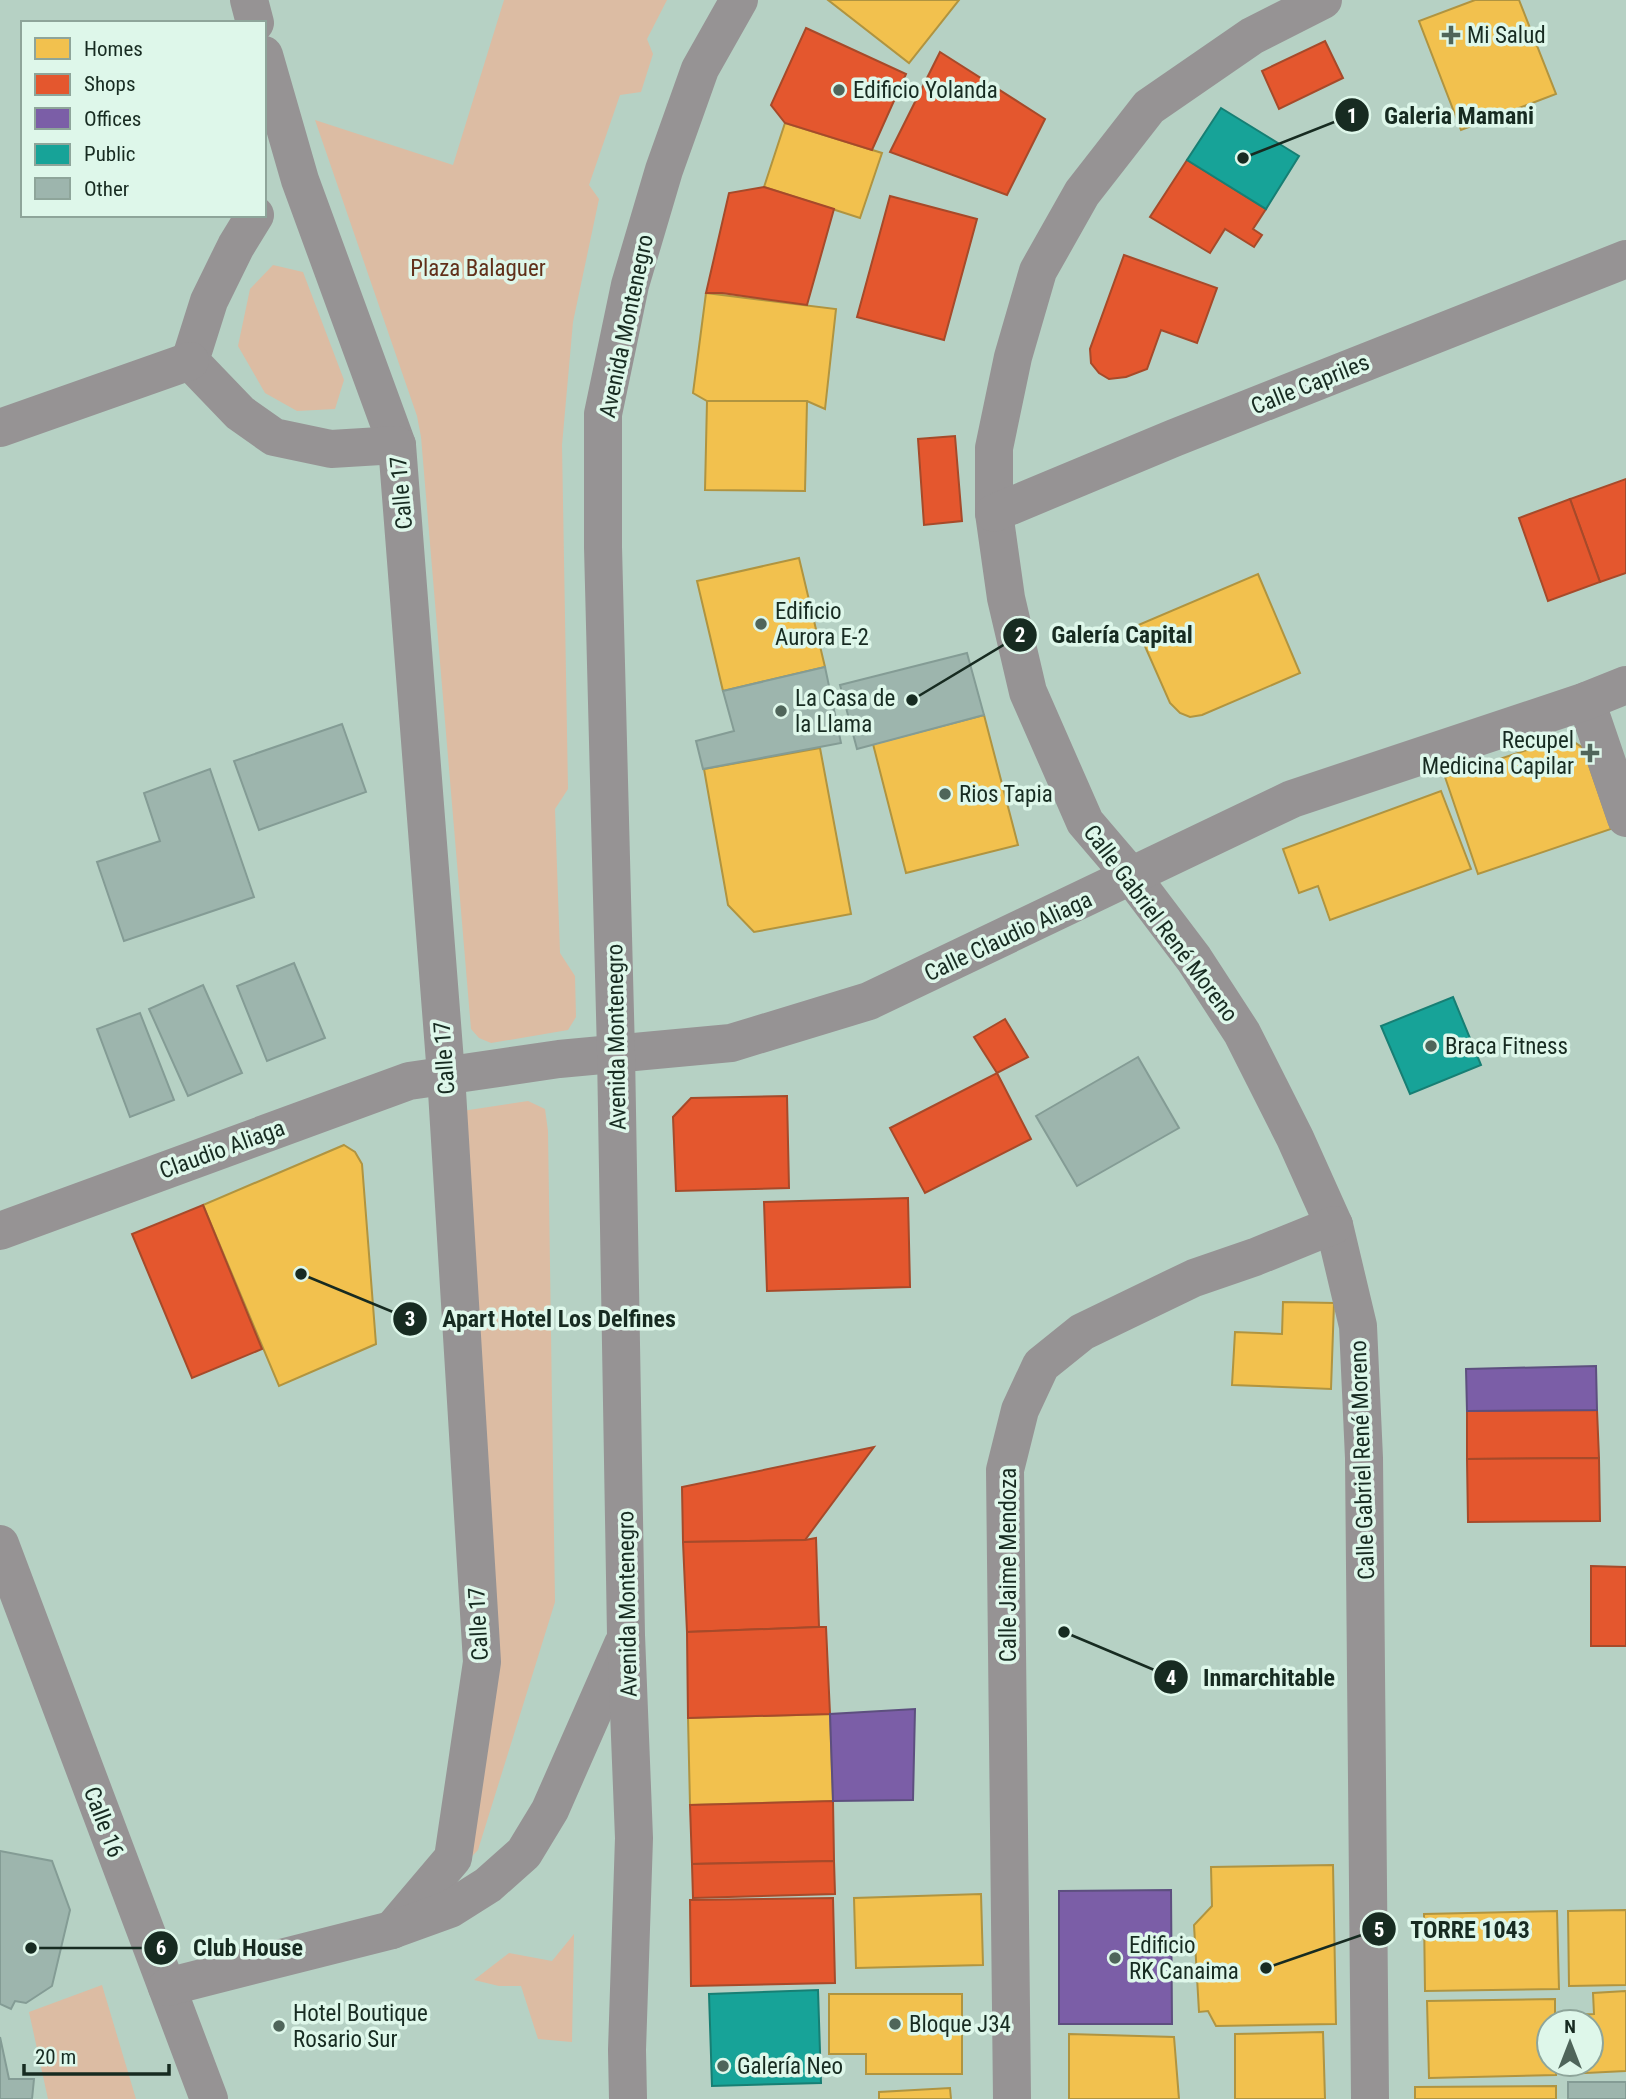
<svg xmlns="http://www.w3.org/2000/svg" width="1626" height="2099" font-family="'Roboto Condensed',sans-serif">
	<style>
		.green { fill: #dcbca3 }
		.homes { fill: #f2c14e; stroke: #b09440; stroke-width: 2 }
		.shops { fill: #e4572e; stroke: #a64a2a; stroke-width: 2 }
		.offices { fill: #7b5ea7; stroke: #5d4f7f; stroke-width: 2 }
		.public { fill: #17a398; stroke: #177f74; stroke-width: 2 }
		.building { fill: #9db5ad; stroke: #849c95; stroke-width: 2 }
		.lines { fill: none; stroke-linecap: round; stroke-linejoin: round }
		.minor { stroke: #969394; stroke-width: 38 }
		.poi-dot { fill: #4f655a; stroke: #def7ea; stroke-width: 2.5 }
		.labels { text-anchor: middle; stroke-width: 7; stroke-linejoin: round; paint-order: stroke }
		.poi-label { font-size: 23px; fill: #172b21; stroke: #def7ea; text-anchor: start }
		.park-label { font-size: 23px; fill: #61301a; stroke: #def7ea }
		.street-label { font-size: 23px; fill: #172b21; stroke: #def7ea }
		.leader { fill: none; stroke: #172b21; stroke-width: 2.5 }
		.callout-dot { fill: #172b21; stroke: #def7ea; stroke-width: 2.5 }
		.mark-label { font-size: 21px; text-anchor: middle; font-weight: bold; fill: #fff }
		.callout-label { font-size: 24px; text-anchor: middle; font-weight: bold; fill: #172b21; stroke: #def7ea; stroke-width: 7; stroke-linejoin: round; paint-order: stroke }
	</style>
	<rect width="100%" height="100%" fill="#b6d1c4"/>
	<g class="green">
		<polygon points="504,0 667,0 647,39 653,54 641,92 620,95 589,185 599,199 573,322 562,445 568,789 555,809 560,953 575,976 576,1017 568,1030 491,1043 479,1038 471,1029 421,437 417,416 315,120 453,165"/>
		<polygon points="273,265 303,272 344,380 335,409 297,411 265,393 238,346 250,289"/>
		<polygon points="528,1101 545,1109 548,1131 555,1602 478,1850 449,1880 477,1776 449,1113"/>
		<polygon points="574,1934 572,2042 538,2039 521,1986 499,1986 474,1980 509,1953 552,1961"/>
		<polygon points="102,1985 136,2099 48,2099 29,2012"/>
	</g>
	<g class="homes">
		<polygon points="828,0 959,0 909,63"/>
		<polygon points="1475,0 1519,0 1556,94 1461,130 1419,21"/>
		<polygon points="785,123 882,153 860,218 764,187"/>
		<polygon points="706,293 836,309 825,409 807,401 707,401 693,393"/>
		<polygon points="707,401 807,401 805,491 705,490"/>
		<polygon points="799,558 825,667 723,691 697,581"/>
		<polygon points="1258,574 1300,673 1202,715 1190,717 1180,713 1170,703 1136,626"/>
		<polygon points="984,715 1018,845 906,873 873,744"/>
		<polygon points="1560,739 1571,740 1583,748 1611,829 1478,874 1445,777"/>
		<polygon points="820,748 851,914 754,932 728,905 704,769"/>
		<polygon points="1441,791 1471,869 1330,920 1318,886 1299,893 1283,849"/>
		<polygon points="344,1145 355,1152 362,1164 376,1344 279,1386 203,1205"/>
		<polygon points="1283,1302 1334,1303 1331,1389 1232,1385 1235,1332 1282,1334"/>
		<polygon points="830,1714 833,1801 690,1805 688,1718"/>
		<polygon points="1333,1865 1336,2024 1216,2026 1208,2011 1199,2012 1194,1925 1212,1906 1211,1867"/>
		<polygon points="981,1894 983,1965 856,1968 854,1898"/>
		<polygon points="1626,1910 1626,1985 1569,1986 1568,1911"/>
		<polygon points="1557,1911 1559,1989 1425,1991 1424,1914"/>
		<polygon points="1626,1991 1626,2071 1566,2074 1566,2064 1591,2064 1591,2022 1563,2022 1563,2015 1594,2014 1593,1993"/>
		<polygon points="829,1994 962,1994 962,2074 866,2074 866,2054 829,2054"/>
		<polygon points="1555,1999 1555,2022 1549,2022 1549,2064 1556,2064 1556,2075 1429,2078 1427,2001"/>
		<polygon points="1323,2032 1325,2099 1235,2099 1235,2034"/>
		<polygon points="1069,2034 1174,2037 1179,2099 1069,2099"/>
		<polygon points="1556,2086 1556,2099 1415,2099 1415,2087"/>
		<polygon points="950,2088 951,2099 879,2099 879,2092"/>
	</g>
	<g class="shops">
		<polygon points="806,28 906,74 872,150 785,123 771,105"/>
		<polygon points="1325,41 1343,78 1279,109 1262,71"/>
		<polygon points="940,52 1045,119 1007,195 890,152"/>
		<polygon points="1187,160 1266,209 1253,229 1262,235 1254,247 1225,229 1210,253 1150,217"/>
		<polygon points="764,187 834,209 807,305 722,293 706,293 729,193"/>
		<polygon points="890,196 977,219 944,340 857,317"/>
		<polygon points="1124,255 1217,288 1197,343 1161,330 1147,369 1126,377 1109,379 1099,373 1091,363 1090,349"/>
		<polygon points="955,436 962,521 924,525 918,439"/>
		<polygon points="1626,479 1626,573 1600,582 1570,499"/>
		<polygon points="1570,499 1600,582 1548,601 1519,518"/>
		<polygon points="1005,1019 1028,1057 997,1073 974,1037"/>
		<polygon points="997,1073 1031,1139 925,1193 890,1128"/>
		<polygon points="787,1096 789,1188 676,1191 673,1117 691,1098"/>
		<polygon points="908,1198 910,1287 767,1291 764,1202"/>
		<polygon points="203,1205 262,1349 192,1378 132,1234"/>
		<polygon points="1597,1410 1599,1458 1467,1459 1467,1411"/>
		<polygon points="874,1447 805,1540 683,1542 682,1487"/>
		<polygon points="1599,1458 1600,1521 1468,1522 1467,1459"/>
		<polygon points="816,1538 819,1627 687,1632 683,1542 805,1540"/>
		<polygon points="1591,1566 1626,1567 1626,1646 1591,1646"/>
		<polygon points="819,1627 826,1627 830,1714 688,1718 687,1632"/>
		<polygon points="833,1801 834,1861 692,1864 690,1805"/>
		<polygon points="834,1861 835,1894 693,1898 692,1864"/>
		<polygon points="833,1898 835,1983 691,1986 690,1900"/>
	</g>
	<g class="offices">
		<polygon points="1596,1366 1597,1410 1467,1411 1466,1369"/>
		<polygon points="915,1709 913,1800 833,1801 830,1714"/>
		<polygon points="1171,1890 1172,2024 1059,2024 1059,1891"/>
	</g>
	<g class="public">
		<polygon points="1221,108 1299,156 1266,209 1187,160"/>
		<polygon points="1453,997 1481,1065 1410,1094 1381,1026"/>
		<polygon points="818,1990 821,2083 712,2086 709,1994"/>
	</g>
	<g class="building">
		<polygon points="967,653 984,715 857,749 840,685"/>
		<polygon points="825,667 841,743 703,769 696,741 734,731 723,691"/>
		<polygon points="342,724 366,792 259,830 234,761"/>
		<polygon points="210,769 254,897 124,941 97,862 160,841 144,793"/>
		<polygon points="294,963 325,1038 267,1061 237,986"/>
		<polygon points="203,985 242,1073 188,1096 149,1009"/>
		<polygon points="140,1013 174,1100 130,1117 97,1029"/>
		<polygon points="1138,1057 1179,1128 1077,1186 1036,1116"/>
		<polygon points="0,1851 52,1861 70,1910 52,1986 26,2003 15,2001 11,2009 0,2004"/>
		<polygon points="0,2037 9,2079 34,2079 32,2099 0,2099"/>
		<rect x="1568" y="2082" width="58" height="17"/>
	</g>
	<g class="lines">
		<g class="minor">
			<polyline points="249,0 255,23"/>
			<polyline points="1323,0 1252,36 1149,107 1082,193 1038,271 1013,357 994,448 994,513 1006,598 1028,692 1085,822 1132,877 1194,959 1242,1033 1295,1138 1334,1225 1358,1326 1364,1458 1370,2099"/>
			<polyline points="264,55 300,180 397,445 446,1075 482,1662 453,1858 392,1930"/>
			<polyline points="255,215 236,246 209,301 190,361 240,413 274,437 331,449 397,445"/>
			<polyline points="0,428 190,361"/>
			<polyline points="994,513 1174,438 1626,259"/>
			<polyline points="1586,701 1626,818"/>
			<polyline points="0,1231 409,1081 559,1059 731,1043 869,1001 1292,799 1586,701 1626,685"/>
			<polyline points="0,1544 209,2099"/>
			<polyline points="167,1987 392,1930 450,1909 488,1885 524,1853 550,1810 623,1644"/>
			<polyline points="628,2099 627,2050 634,1838 626,1635 616,1053 603,547 603,414 630,285 664,170 700,69 739,0"/>
			<polyline points="1012,2099 1005,1470 1020,1410 1041,1365 1082,1332 1194,1278 1255,1257 1334,1225"/>
		</g>
	</g>
	<g class="poi-dot">
		<path d="M1447.5 24.5h7v7h7v7h-7v7h-7v-7h-7v-7h7z"/>
		<circle cx="839" cy="90" r="7"/>
		<circle cx="761" cy="624" r="7"/>
		<circle cx="781" cy="711" r="7"/>
		<path d="M1586.5 742.5h7v7h7v7h-7v7h-7v-7h-7v-7h7z"/>
		<circle cx="945" cy="794" r="7"/>
		<circle cx="1431" cy="1046" r="7"/>
		<circle cx="1115" cy="1958" r="7"/>
		<circle cx="895" cy="2024" r="7"/>
		<circle cx="279" cy="2026" r="7"/>
		<circle cx="723" cy="2066" r="7"/>
	</g>
	<g class="labels">
		<g class="poi-label">
			<text x="1467" y="43">Mi Salud</text>
			<text x="853" y="98">Edificio Yolanda</text>
			<text x="775" y="619">Edificio<tspan x="775" dy="26">Aurora E-2</tspan></text>
			<text x="795" y="706">La Casa de<tspan x="795" dy="26">la Llama</tspan></text>
			<text x="1574" y="748" text-anchor="end">Recupel<tspan x="1574" dy="26">Medicina Capilar</tspan></text>
			<text x="959" y="802">Rios Tapia</text>
			<text x="1445" y="1054">Braca Fitness</text>
			<text x="1129" y="1953">Edificio<tspan x="1129" dy="26">RK Canaima</tspan></text>
			<text x="293" y="2021">Hotel Boutique<tspan x="293" dy="26">Rosario Sur</tspan></text>
			<text x="909" y="2032">Bloque J34</text>
			<text x="737" y="2074">Galería Neo</text>
		</g>
		<g class="park-label">
			<text x="478" y="276">Plaza Balaguer</text>
		</g>
		<g class="street-label">
			<text transform="translate(626 326) rotate(-78)" y="8">Avenida Montenegro</text>
			<text transform="translate(1310 384) rotate(-22)" y="8">Calle Capriles</text>
			<text transform="translate(401 493) rotate(-95)" y="8">Calle 17</text>
			<text transform="translate(1161 923) rotate(53)" y="8">Calle Gabriel René Moreno</text>
			<text transform="translate(1008 936) rotate(-25)" y="8">Calle Claudio Aliaga</text>
			<text transform="translate(616 1037) rotate(-91)" y="8">Avenida Montenegro</text>
			<text transform="translate(444 1058) rotate(-94)" y="8">Calle 17</text>
			<text transform="translate(222 1149) rotate(-20)" y="8">Claudio Aliaga</text>
			<text transform="translate(1362 1460) rotate(-92)" y="8">Calle Gabriel René Moreno</text>
			<text transform="translate(1008 1565) rotate(-90)" y="8">Calle Jaime Mendoza</text>
			<text transform="translate(627 1604) rotate(-91)" y="8">Avenida Montenegro</text>
			<text transform="translate(478 1624) rotate(-93)" y="8">Calle 17</text>
			<text transform="translate(104 1822) rotate(69)" y="8">Calle 16</text>
		</g>
	</g>
	<path class="leader" d="M1243 158L1352 115M912 700L1020 635M301 1274L410 1319M1064 1632L1171 1677M1266 1968L1379 1929M31 1948L161 1948"/>
	<g class="callout-dot">
		<circle cx="1243" cy="158" r="7"/>
		<circle cx="912" cy="700" r="7"/>
		<circle cx="301" cy="1274" r="7"/>
		<circle cx="1064" cy="1632" r="7"/>
		<circle cx="1266" cy="1968" r="7"/>
		<circle cx="31" cy="1948" r="7"/>
		<circle cx="1352" cy="115" r="18"/>
		<circle cx="1020" cy="635" r="18"/>
		<circle cx="410" cy="1319" r="18"/>
		<circle cx="1171" cy="1677" r="18"/>
		<circle cx="1379" cy="1929" r="18"/>
		<circle cx="161" cy="1948" r="18"/>
	</g>
	<g class="mark-label">
		<text x="1352" y="123">1</text>
		<text x="1020" y="642">2</text>
		<text x="410" y="1326">3</text>
		<text x="1171" y="1685">4</text>
		<text x="1379" y="1937">5</text>
		<text x="161" y="1955">6</text>
	</g>
	<g class="callout-label">
		<text x="1459" y="124">Galeria Mamani</text>
		<text x="1122" y="643">Galería Capital</text>
		<text x="559" y="1327">Apart Hotel Los Delfines</text>
		<text x="1269" y="1686">Inmarchitable</text>
		<text x="1470" y="1938">TORRE 1043</text>
		<text x="248" y="1956">Club House</text>
	</g>
	<rect x="21" y="21" width="245" height="196" fill="#def7ea" stroke="#8ea59a" stroke-width="2"/>
	<rect x="35" y="38" width="35" height="21" fill="#f2c14e" stroke="#8ea59a" stroke-width="2"/>
	<text x="84" y="56" font-size="21" fill="#172b21">Homes</text>
	<rect x="35" y="74" width="35" height="21" fill="#e4572e" stroke="#8ea59a" stroke-width="2"/>
	<text x="84" y="91" font-size="21" fill="#172b21">Shops</text>
	<rect x="35" y="108" width="35" height="21" fill="#7b5ea7" stroke="#8ea59a" stroke-width="2"/>
	<text x="84" y="126" font-size="21" fill="#172b21">Offices</text>
	<rect x="35" y="144" width="35" height="21" fill="#17a398" stroke="#8ea59a" stroke-width="2"/>
	<text x="84" y="161" font-size="21" fill="#172b21">Public</text>
	<rect x="35" y="178" width="35" height="21" fill="#9db5ad" stroke="#8ea59a" stroke-width="2"/>
	<text x="84" y="196" font-size="21" fill="#172b21">Other</text>
	<g transform="translate(1570 2043)"><circle r="33" fill="#def7ea" stroke="#8ea59a" stroke-width="2"/>
	<path d="M0-5L12 26L0 18L-12 26Z" fill="#4f655a"/>
	<text y="-10" font-size="19" font-weight="bold" text-anchor="middle" fill="#172b21">N</text>
	</g>
	<path d="M24 2064v10h145v-10" fill="none" stroke="#172b21" stroke-width="3.5"/>
	<text x="35" y="2064" font-size="21" fill="#172b21" stroke="#def7ea" stroke-width="5" paint-order="stroke">20 m</text>
</svg>
